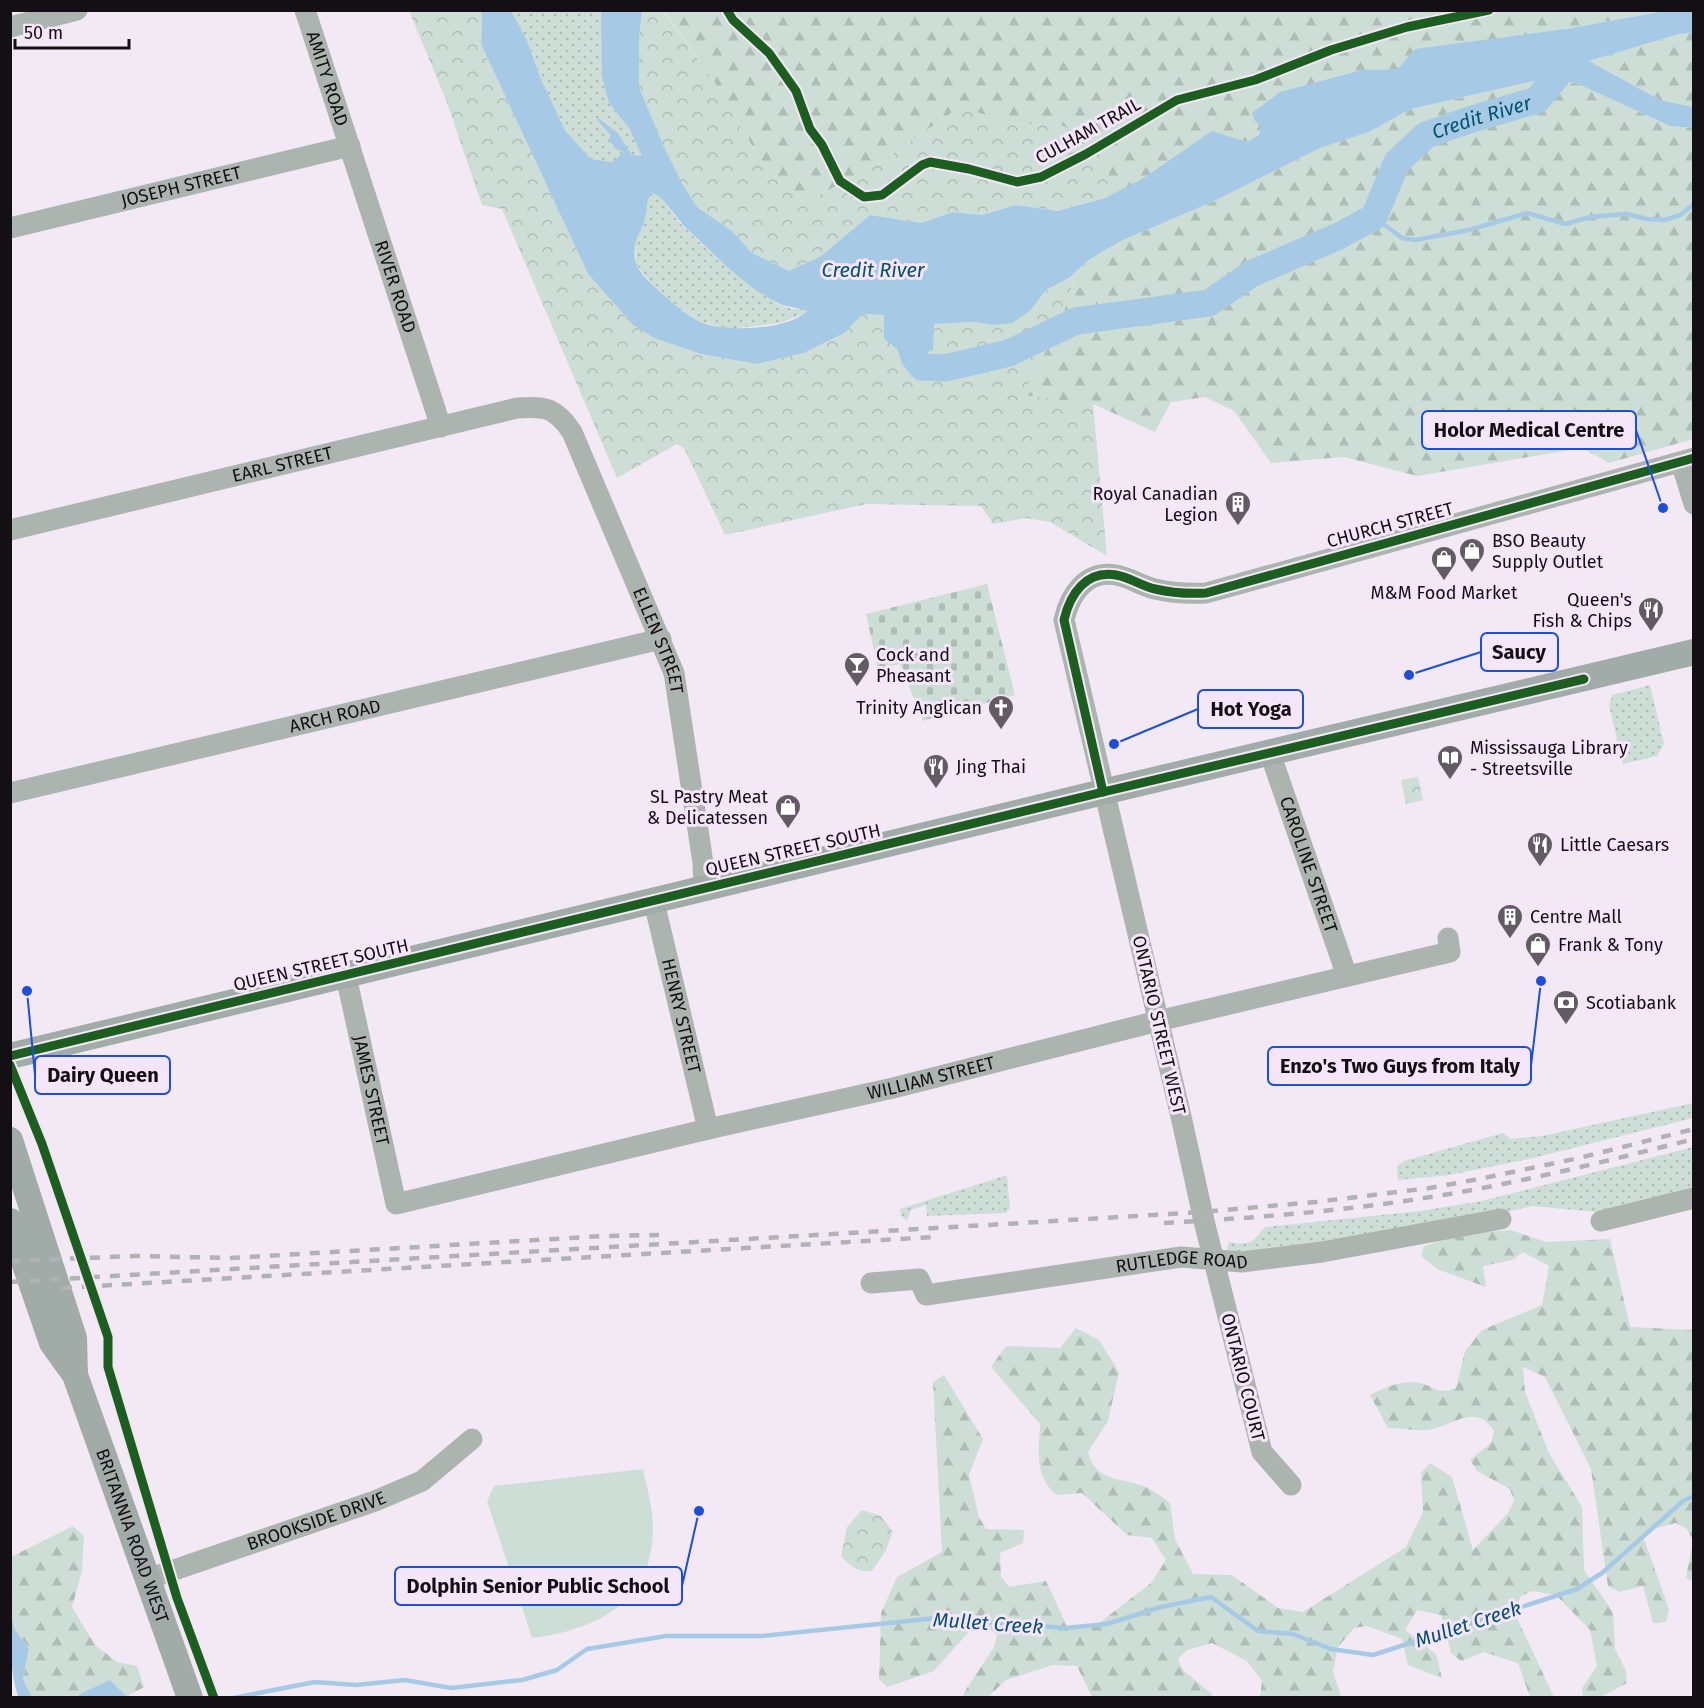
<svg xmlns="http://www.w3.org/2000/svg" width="1704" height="1708" font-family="'Fira Sans',sans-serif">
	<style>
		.grass { fill: url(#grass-dots) }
		.forest { fill: url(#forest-firs) }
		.cemetery { fill: url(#cemetery-stones) }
		.park { fill: url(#park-crowns) }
		.pitch { fill: #cdded6 }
		.water { fill: #a6cae5; fill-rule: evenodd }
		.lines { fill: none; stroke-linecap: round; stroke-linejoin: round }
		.stream { stroke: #a6cae5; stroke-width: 4.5 }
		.river { stroke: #a6cae5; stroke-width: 27 }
		.minor { stroke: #acb4b0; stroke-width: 21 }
		.major { stroke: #a1aba8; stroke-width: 26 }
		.rail { stroke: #b1b2b4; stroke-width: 4.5; stroke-dasharray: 10 10; stroke-linecap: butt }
		.cycleway-casing { stroke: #f5e5f8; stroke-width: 13 }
		.cycleway { stroke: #1b5e20; stroke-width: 9 }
		.labels { text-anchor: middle; stroke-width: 6; stroke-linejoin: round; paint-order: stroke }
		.street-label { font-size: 18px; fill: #140f15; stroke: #f5e5f8 }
		.poi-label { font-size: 18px; fill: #140f15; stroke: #f5e5f8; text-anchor: start }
		.water-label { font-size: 20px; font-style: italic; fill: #045070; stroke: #f5e5f8 }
		.leader { fill: none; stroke: #1d4ed8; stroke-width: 2 }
		.callout-dot { fill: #1d4ed8; stroke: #f5e5f8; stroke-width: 2 }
		.callout { fill: #f5e5f8; stroke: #1d4ed8; stroke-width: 2 }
		.callout-label { font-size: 20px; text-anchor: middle; font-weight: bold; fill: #140f15 }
	</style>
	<defs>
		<pattern id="grass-dots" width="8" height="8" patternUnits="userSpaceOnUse" patternTransform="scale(1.5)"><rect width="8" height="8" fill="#cdded6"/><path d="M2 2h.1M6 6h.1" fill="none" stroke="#afbdb7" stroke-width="1.8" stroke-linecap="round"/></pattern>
		<pattern id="forest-firs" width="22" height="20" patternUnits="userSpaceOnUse" patternTransform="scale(1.5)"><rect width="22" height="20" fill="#cdded6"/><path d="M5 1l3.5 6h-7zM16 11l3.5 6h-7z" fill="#afbdb7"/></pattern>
		<pattern id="cemetery-stones" width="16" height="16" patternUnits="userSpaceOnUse" patternTransform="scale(1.5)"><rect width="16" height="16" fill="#cdded6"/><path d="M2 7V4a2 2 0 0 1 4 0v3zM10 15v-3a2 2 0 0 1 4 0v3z" fill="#afbdb7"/></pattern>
		<pattern id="park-crowns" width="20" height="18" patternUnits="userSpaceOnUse" patternTransform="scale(1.5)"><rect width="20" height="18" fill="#cdded6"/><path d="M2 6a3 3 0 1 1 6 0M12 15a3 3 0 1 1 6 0" fill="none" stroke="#afbdb7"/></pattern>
	</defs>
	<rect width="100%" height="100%" fill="#f2e9f4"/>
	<g class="grass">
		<polygon points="511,11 604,11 601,14 609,103 629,128 643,157 632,155 618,133 597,120 624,152 612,162 591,159 565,130 540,77 527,40"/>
		<path d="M 652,192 C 666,197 672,215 683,226 C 705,248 761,300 789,308 C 795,310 801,308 808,310 L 803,314 L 780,323 L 730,329 L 697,321 L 666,297 L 649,281 L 636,264 L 635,239 L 646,214 L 646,201 Z"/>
		<polygon points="1650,685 1664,744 1657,756 1623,764 1609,706 1612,695"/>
		<polygon points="1693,1103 1693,1118 1529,1159 1450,1175 1398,1180 1397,1166 1404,1161 1503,1133 1510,1139 1542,1136"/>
		<path d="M 1693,1147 L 1693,1189 L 1596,1212 L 1533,1206 L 1418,1230 L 1234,1253 L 1227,1249 L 1229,1242 C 1250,1246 1252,1243 1265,1227 L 1420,1211 L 1482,1201 Z"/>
		<polygon points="1007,1175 1010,1209 1005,1213 927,1216 926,1205 911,1210 907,1221 901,1215 900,1209"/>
	</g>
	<g class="forest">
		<polygon points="664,11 1665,11 1566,29 1398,69 1362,70 1261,126 1259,135 1247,142 1233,138 1105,198 1109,167 1064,126 1010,123 960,107 881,162 807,202 767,171 715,83"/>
		<polygon points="1693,33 1693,107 1660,100 1589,61 1679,34"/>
		<polygon points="1543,79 1576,83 1670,126 1693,128 1693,439 1609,463 1582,448 1417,476 1344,457 1271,463 1234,411 1205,397 1171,402 1155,432 1093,404 1021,395 1059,327 1076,272 1090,259 1121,241 1212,202 1320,148 1369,132 1411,109"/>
		<path d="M 1511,1230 L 1546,1242 L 1610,1239 L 1630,1327 L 1693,1330 L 1693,1581 L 1686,1578 L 1693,1540 L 1687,1529 L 1676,1523 L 1652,1529 L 1644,1539 L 1669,1609 L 1666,1622 L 1653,1623 L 1643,1586 L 1619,1592 L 1608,1586 L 1591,1469 L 1545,1377 L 1523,1367 L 1525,1392 L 1549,1453 L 1582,1507 L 1584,1570 L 1613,1612 L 1615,1649 L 1626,1671 L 1627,1683 L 1601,1697 L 1583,1697 L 1582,1688 L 1597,1666 L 1590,1630 L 1556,1595 L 1532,1591 L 1521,1596 L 1514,1612 L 1554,1697 L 1530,1697 L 1518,1663 L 1484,1652 L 1461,1661 L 1451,1653 L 1441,1615 L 1417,1610 L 1405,1630 L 1436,1654 L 1442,1678 L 1408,1665 L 1402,1639 L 1367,1626 L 1354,1628 L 1338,1647 L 1333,1671 L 1341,1697 L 1260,1697 L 1262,1681 L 1247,1661 L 1212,1643 L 1187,1650 L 1178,1659 L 1183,1670 L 1212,1694 L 1211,1697 L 1092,1697 L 1077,1666 L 1053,1665 L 1006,1680 L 988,1697 L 963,1697 L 965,1691 L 994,1647 L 997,1635 L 987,1627 L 974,1626 L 934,1671 L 887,1687 L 879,1679 L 881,1613 L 897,1577 L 942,1552 L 933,1382 L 944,1375 L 983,1439 L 969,1475 L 979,1517 L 986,1529 L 1024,1530 L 1023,1543 L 1000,1553 L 1001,1577 L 1009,1587 L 1046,1581 L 1068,1628 L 1094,1627 L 1151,1583 L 1166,1560 L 1152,1538 L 1127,1535 L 1082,1493 L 1057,1495 C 1034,1478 1039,1450 1040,1424 L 991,1367 L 1006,1346 L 1060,1348 L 1076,1328 L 1099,1340 L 1119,1372 L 1108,1421 L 1088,1452 C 1096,1485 1125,1476 1150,1489 C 1157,1493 1164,1498 1170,1503 L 1175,1539 L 1193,1574 L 1232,1575 L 1278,1608 L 1303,1612 L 1406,1547 L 1423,1512 L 1421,1473 L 1430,1463 L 1452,1477 L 1473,1550 L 1508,1513 L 1514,1501 L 1510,1489 L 1477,1471 L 1470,1460 L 1491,1443 L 1494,1431 C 1475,1401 1453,1427 1426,1430 C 1414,1431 1400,1428 1388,1428 L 1370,1395 C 1386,1387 1401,1380 1420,1383 C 1437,1387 1436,1395 1456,1388 L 1465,1351 L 1482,1330 L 1542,1305 L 1549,1266 L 1523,1252 L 1512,1260 L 1483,1266 L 1486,1287 L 1437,1269 L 1421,1256 L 1424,1246 L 1463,1234 Z"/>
		<polygon points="73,1526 84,1536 82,1571 72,1607 95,1645 117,1662 137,1666 144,1687 126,1697 110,1680 84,1692 76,1697 32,1697 23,1679 29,1648 15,1630 11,1616 11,1557"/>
	</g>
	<polygon class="cemetery" points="987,584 1015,695 923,721 900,664 878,669 866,614"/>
	<g class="park">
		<polygon points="409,11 479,11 482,14 481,44 588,274 633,325 654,338 701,354 757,364 804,353 846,332 862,314 884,315 884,339 934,324 975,322 992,325 1030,311 1046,290 1069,278 1076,272 1059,327 1022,395 1093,404 1107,556 1050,522 1026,518 993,524 981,506 866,504 725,535 684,448 677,444 617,478 502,209 482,205 446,100"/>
		<polygon points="642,11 663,11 715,83 767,171 807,202 881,162 960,107 1010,123 1064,126 1110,167 1105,198 1056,211 1016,205 982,215 952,212 922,223 870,215 821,256 789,271 752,253 732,231 697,207 683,186 664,147 639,87 639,39"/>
		<polygon points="1418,777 1423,800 1406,804 1401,780"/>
		<path d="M 862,1510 L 881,1516 L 893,1532 L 885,1552 L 872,1571 C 858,1573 850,1566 841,1556 L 847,1527 Z"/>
	</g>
	<path class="pitch" d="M 643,1469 C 647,1488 653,1508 653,1528 C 653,1602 597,1630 532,1638 L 487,1501 L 494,1486 Z"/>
	<g class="water">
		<path d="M 479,11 L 511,11 L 527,40 L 540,77 L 565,130 L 591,159 L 612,162 L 624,152 L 618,150 L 609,141 L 610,135 L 597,120 L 598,118 L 618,133 L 632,155 L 642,156 L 629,128 L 609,103 L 602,76 L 601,13 L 604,11 L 642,11 L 639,39 L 639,87 L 664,147 L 683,185 L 697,207 L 732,231 L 752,253 L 789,271 L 821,256 L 870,215 L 922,223 L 952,212 L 982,215 L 1016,205 L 1057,211 L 1105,198 L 1142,179 L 1212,131 L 1247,142 L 1259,135 L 1261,126 L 1255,121 L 1252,113 L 1280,92 L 1362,70 L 1398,69 L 1415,49 L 1566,29 L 1665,11 L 1693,11 L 1693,33 L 1679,34 L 1589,61 L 1660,100 L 1693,107 L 1693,128 L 1670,126 L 1576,83 L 1543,79 L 1411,109 L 1369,132 L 1320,148 L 1212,202 L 1121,241 L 1090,259 L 1069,278 L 1046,290 L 1030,311 L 1012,323 L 992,325 L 975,322 L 934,324 L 933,350 L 914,357 L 897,349 L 884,339 L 884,315 L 862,314 L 846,332 L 804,353 L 757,364 L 701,354 L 654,338 L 633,325 L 588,274 L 481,44 L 482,14 ZM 652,193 C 665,196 678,222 690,232 C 716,256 744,286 776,302 C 787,308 798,307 807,311 C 788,331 719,333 696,320 C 682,311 668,299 656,288 C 649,282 639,272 636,263 C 630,241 643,232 646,214 C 648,204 645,203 652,193 Z"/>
		<path d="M 11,1616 L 15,1630 L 29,1648 L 23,1679 L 32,1697 L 18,1697 C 10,1670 10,1644 11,1616 Z"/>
		<polygon points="110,1680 127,1697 76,1697 84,1692"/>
	</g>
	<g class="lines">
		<g class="stream">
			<polyline points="1374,217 1402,238 1415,240 1469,230 1527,213 1565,224 1590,217 1626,214 1647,219 1665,220 1680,215 1694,204"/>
			<polyline points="233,1698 315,1682 356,1685 405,1680 451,1688 522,1680 557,1670 587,1649 666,1636 761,1636 937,1618 1065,1628 1107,1624 1161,1607 1211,1597 1258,1631 1293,1634 1331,1649 1373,1655 1577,1589 1602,1573 1683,1501 1694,1496"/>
		</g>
		<path class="river" id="s1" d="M 903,323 L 914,357 L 922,367 L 945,368 L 1009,353 L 1076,321 L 1209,303 L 1251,274 L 1339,236 L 1374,217 L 1397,162 L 1426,135 L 1472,119 L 1537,100 L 1577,52"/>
		<g class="minor">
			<path id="s2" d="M 305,10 L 441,427"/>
			<polyline points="10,27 77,10"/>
			<path id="s3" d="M 10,228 L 350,146"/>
			<polyline points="1681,462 1694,504"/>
			<path id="s4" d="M 10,530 L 517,408 C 546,406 556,408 572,432 L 674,673 L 703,863 L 704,888"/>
			<path id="s5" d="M 1270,753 L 1347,976"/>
			<path id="s6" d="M 10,793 L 661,639"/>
			<path id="s7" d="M 654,902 L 708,1129"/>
			<path id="s8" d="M 346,976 L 396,1204 L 708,1129 L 893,1088 L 1158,1021 L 1450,952 L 1448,938"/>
			<polyline points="1601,1221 1694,1198"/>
			<path id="s9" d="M 871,1283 L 919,1279 L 926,1295 L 1181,1257 L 1242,1262 L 1322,1252 L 1501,1219"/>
			<path d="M 1291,1485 L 1262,1452 L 1204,1221 L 1182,1121 L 1064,620 C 1070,594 1086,570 1116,575 C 1129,577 1142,586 1155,589 C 1172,593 1189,594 1206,593 L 1694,458"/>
			<path id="s10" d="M 148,1579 L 375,1501 L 422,1481 L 472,1439"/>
		</g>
		<g class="major">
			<polyline points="10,1056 1103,792 1694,652"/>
			<polyline points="10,1140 74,1338 75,1375"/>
			<path id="s11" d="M 10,1221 L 52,1343 L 75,1375 L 190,1698"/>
		</g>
		<g class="rail">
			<path d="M 1164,1223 C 1254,1218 1343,1211 1431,1197 C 1520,1183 1607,1161 1694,1139"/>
			<polyline points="10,1261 135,1256 231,1258 604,1236 659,1235"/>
			<polyline points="10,1282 1004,1224 1202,1212 1316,1202 1430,1188 1479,1179 1579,1158 1694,1129"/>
			<polyline points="62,1288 934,1237"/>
		</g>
		<defs>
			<g id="cycleway">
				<polyline points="727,10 733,20 769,53 796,91 810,129 822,145 840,181 864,197 882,195 922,165 930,162 969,169 1017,182 1041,177 1086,154 1177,100 1255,80 1331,50 1407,27 1489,10"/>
				<path d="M 1103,792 L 1064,620 C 1070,594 1086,570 1116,575 C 1129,577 1142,586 1155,589 C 1172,593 1189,594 1206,593 L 1694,458"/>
				<polyline points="10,1056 1103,792 1584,679"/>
				<polyline points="10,1065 42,1144 108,1337 108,1367 177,1598 214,1698"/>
			</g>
		</defs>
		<use href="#cycleway" class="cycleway-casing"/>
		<use href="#cycleway" class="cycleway"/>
	</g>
	<defs>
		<symbol id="building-pin" viewBox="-11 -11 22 30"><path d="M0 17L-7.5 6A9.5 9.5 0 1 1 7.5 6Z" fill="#625b63" stroke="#f5e5f8"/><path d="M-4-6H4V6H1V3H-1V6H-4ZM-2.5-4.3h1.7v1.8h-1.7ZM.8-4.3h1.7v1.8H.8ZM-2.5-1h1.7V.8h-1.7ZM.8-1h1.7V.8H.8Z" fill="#fff"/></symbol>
		<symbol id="shop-pin" viewBox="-11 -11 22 30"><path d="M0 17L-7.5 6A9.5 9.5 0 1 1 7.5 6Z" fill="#625b63" stroke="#f5e5f8"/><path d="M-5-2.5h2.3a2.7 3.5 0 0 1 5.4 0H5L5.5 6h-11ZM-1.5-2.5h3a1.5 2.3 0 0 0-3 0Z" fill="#fff"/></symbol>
		<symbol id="restaurant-pin" viewBox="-11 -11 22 30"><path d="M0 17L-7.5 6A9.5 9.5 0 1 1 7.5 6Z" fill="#625b63" stroke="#f5e5f8"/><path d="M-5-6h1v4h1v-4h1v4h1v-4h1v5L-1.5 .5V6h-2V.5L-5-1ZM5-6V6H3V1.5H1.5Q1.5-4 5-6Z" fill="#fff"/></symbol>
		<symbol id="bar-pin" viewBox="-11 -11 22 30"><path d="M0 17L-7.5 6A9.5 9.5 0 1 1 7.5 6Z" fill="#625b63" stroke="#f5e5f8"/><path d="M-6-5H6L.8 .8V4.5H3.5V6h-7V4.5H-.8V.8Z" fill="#fff"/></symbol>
		<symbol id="church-pin" viewBox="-11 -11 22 30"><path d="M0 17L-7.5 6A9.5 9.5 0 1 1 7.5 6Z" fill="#625b63" stroke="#f5e5f8"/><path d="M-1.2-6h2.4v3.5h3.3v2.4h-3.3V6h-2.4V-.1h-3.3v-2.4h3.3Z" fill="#fff"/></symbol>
		<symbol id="library-pin" viewBox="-11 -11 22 30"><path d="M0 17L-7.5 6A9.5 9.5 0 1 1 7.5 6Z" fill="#625b63" stroke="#f5e5f8"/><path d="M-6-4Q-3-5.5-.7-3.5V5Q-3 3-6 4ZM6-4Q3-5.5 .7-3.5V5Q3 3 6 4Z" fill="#fff"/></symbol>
		<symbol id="bank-pin" viewBox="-11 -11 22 30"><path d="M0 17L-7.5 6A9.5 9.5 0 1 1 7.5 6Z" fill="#625b63" stroke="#f5e5f8"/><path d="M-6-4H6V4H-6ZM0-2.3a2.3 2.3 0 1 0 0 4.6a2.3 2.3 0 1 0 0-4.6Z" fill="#fff"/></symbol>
	</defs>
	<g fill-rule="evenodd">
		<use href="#building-pin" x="1223" y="489" width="30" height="40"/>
		<use href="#shop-pin" x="1457" y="536" width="30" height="40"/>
		<use href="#shop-pin" x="1429" y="544" width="30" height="40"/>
		<use href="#restaurant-pin" x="1636" y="595" width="30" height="40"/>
		<use href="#bar-pin" x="842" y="650" width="30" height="40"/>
		<use href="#church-pin" x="986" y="693" width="30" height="40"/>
		<use href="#library-pin" x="1435" y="743" width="30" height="40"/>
		<use href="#restaurant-pin" x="921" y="752" width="30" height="40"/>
		<use href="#shop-pin" x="773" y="792" width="30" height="40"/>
		<use href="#restaurant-pin" x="1525" y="830" width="30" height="40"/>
		<use href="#building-pin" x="1495" y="902" width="30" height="40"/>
		<use href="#shop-pin" x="1523" y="930" width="30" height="40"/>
		<use href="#bank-pin" x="1551" y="988" width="30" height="40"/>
	</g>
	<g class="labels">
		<g class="street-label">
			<text dy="6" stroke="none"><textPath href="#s2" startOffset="72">AMITY ROAD</textPath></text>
			<text transform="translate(1088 131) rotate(-29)" y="6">CULHAM TRAIL</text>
			<text dy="6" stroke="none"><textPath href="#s3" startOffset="176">JOSEPH STREET</textPath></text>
			<text dy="6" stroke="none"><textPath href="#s2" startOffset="291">RIVER ROAD</textPath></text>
			<text dy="6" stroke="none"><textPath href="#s4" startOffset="280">EARL STREET</textPath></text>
			<text transform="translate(1390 525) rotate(-15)" y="6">CHURCH STREET</text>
			<text dy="6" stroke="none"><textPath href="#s4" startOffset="812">ELLEN STREET</textPath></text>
			<text dy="6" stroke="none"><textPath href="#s6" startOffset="334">ARCH ROAD</textPath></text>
			<text transform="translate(793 850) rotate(-13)" y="6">QUEEN STREET SOUTH</text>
			<text dy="6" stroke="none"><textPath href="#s5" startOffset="118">CAROLINE STREET</textPath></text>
			<text transform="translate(321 965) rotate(-13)" y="6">QUEEN STREET SOUTH</text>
			<text dy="6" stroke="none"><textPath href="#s7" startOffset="117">HENRY STREET</textPath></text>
			<text transform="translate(1159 1025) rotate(77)" y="6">ONTARIO STREET WEST</text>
			<text dy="6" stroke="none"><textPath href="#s8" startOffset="783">WILLIAM STREET</textPath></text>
			<text dy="6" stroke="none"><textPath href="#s8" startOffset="117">JAMES STREET</textPath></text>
			<text dy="6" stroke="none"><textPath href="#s9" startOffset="324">RUTLEDGE ROAD</textPath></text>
			<text transform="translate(1243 1377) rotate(76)" y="6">ONTARIO COURT</text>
			<text dy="6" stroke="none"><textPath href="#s10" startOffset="178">BROOKSIDE DRIVE</textPath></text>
			<text dy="6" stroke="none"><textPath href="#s11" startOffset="339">BRITANNIA ROAD WEST</textPath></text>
		</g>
		<g class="poi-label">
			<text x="1218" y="500" text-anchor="end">Royal Canadian<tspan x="1218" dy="21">Legion</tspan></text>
			<text x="1492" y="547">BSO Beauty<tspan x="1492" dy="21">Supply Outlet</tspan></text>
			<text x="1444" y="599" text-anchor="middle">M&amp;M Food Market</text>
			<text x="1632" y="606" text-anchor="end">Queen's<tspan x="1632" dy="21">Fish &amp; Chips</tspan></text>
			<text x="876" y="661">Cock and<tspan x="876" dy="21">Pheasant</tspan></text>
			<text x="982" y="714" text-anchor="end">Trinity Anglican</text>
			<text x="1470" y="754">Mississauga Library<tspan x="1470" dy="21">- Streetsville</tspan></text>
			<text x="956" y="773">Jing Thai</text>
			<text x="768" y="803" text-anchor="end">SL Pastry Meat<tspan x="768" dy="21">&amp; Delicatessen</tspan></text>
			<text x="1560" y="851">Little Caesars</text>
			<text x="1530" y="923">Centre Mall</text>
			<text x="1558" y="951">Frank &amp; Tony</text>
			<text x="1586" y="1009">Scotiabank</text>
		</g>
		<g class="water-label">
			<text dy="7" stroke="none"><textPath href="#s1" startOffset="690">Credit River</textPath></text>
			<text x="873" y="277">Credit River</text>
			<text transform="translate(988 1623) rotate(4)" y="7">Mullet Creek</text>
			<text transform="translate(1468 1624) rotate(-18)" y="7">Mullet Creek</text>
		</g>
	</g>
	<path class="leader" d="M1663 508L1636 430M1409 675L1481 652M1114 744L1198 709M1541 981L1531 1066M27 991L35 1075M699 1511L682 1586"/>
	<g class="callout-dot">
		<circle cx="1663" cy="508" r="6"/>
		<circle cx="1409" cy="675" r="6"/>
		<circle cx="1114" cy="744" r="6"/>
		<circle cx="1541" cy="981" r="6"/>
		<circle cx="27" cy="991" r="6"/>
		<circle cx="699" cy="1511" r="6"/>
	</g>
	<g class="callout">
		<rect x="1422" y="411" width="214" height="38" rx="6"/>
		<rect x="1481" y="633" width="77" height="38" rx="6"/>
		<rect x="1198" y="690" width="105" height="38" rx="6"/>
		<rect x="1268" y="1047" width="263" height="38" rx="6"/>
		<rect x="35" y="1056" width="135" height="38" rx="6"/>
		<rect x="395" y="1567" width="287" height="38" rx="6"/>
	</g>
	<g class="callout-label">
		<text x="1529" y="437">Holor Medical Centre</text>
		<text x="1519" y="659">Saucy</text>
		<text x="1251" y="716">Hot Yoga</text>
		<text x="1400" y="1073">Enzo's Two Guys from Italy</text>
		<text x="103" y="1082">Dairy Queen</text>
		<text x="538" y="1593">Dolphin Senior Public School</text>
	</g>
	<rect width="1704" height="1708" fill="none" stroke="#140f15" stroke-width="24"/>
	<path d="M15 39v9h114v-9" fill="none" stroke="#140f15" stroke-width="3"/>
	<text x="24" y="39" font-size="18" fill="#140f15" stroke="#f5e5f8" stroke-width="4.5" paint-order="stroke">50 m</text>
</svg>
